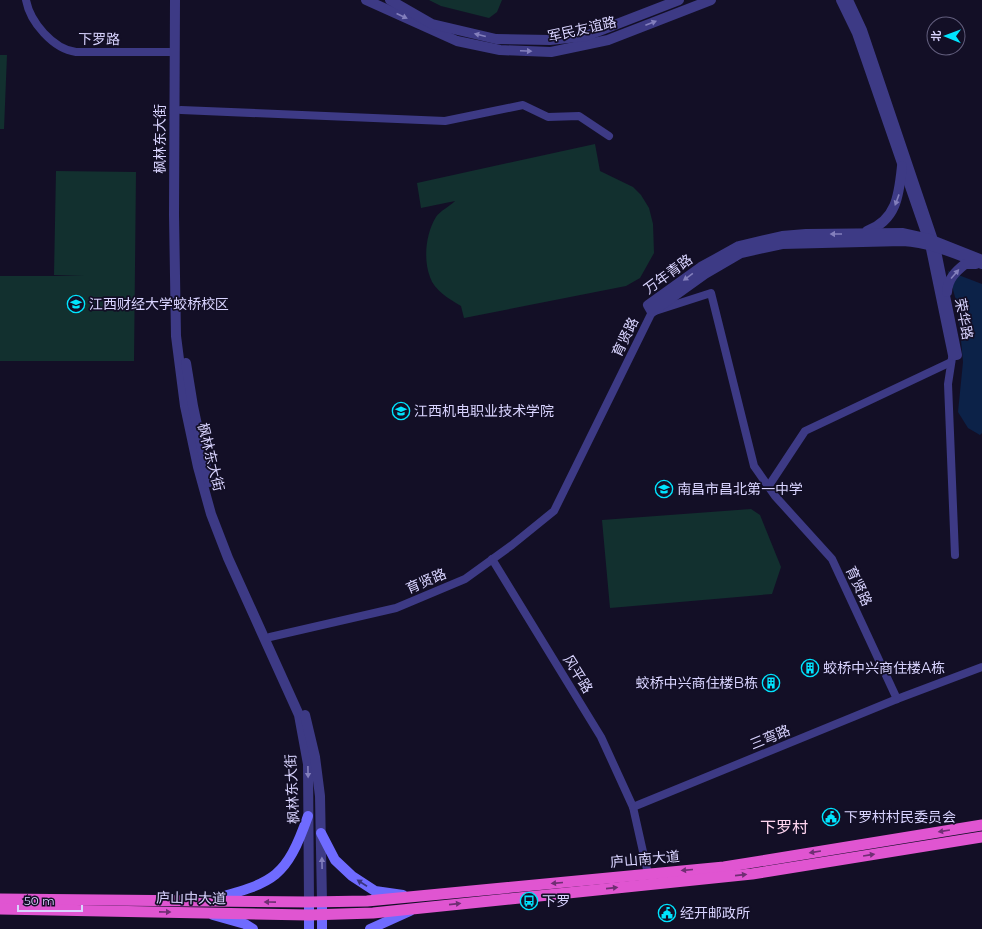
<svg xmlns="http://www.w3.org/2000/svg" width="982" height="929" font-family="Montserrat,'Noto Sans SC',sans-serif">
	<style>
		.pitch { fill: #12302f }
		.water { fill: #0c2248 }
		.lines { fill: none; stroke-linecap: round; stroke-linejoin: round }
		.minor { stroke: #3d3a85; stroke-width: 8 }
		.tertiary { stroke: #3d3a85; stroke-width: 10 }
		.secondary { stroke: #6f6bff; stroke-width: 10 }
		.trunk { stroke: #e055d1; stroke-width: 11 }
		.oneway { fill: #837fbc }
		.oneway2 { fill: #6f2e73 }
		.oneway3 { fill: #38347d }
		.labels { text-anchor: middle; stroke-width: 3.5; stroke-linejoin: round; paint-order: stroke }
		.street-label { font-size: 14px; fill: #d9d4ff; stroke: #130f26 }
		.poi-label { font-size: 14px; fill: #d9d4ff; stroke: #130f26; text-anchor: start }
		.quarter-label { font-size: 16px; fill: #ffd6f0; stroke: #130f26 }
	</style>
	<rect width="100%" height="100%" fill="#130f26"/>
	<g class="pitch">
		<polygon points="429,0 502,0 497,12 489,18 441,6"/>
		<polygon points="0,55 7,55 4,129 0,129"/>
		<path d="M 595,144 L 600,171 L 633,187 L 641,195 L 649,208 L 653,224 L 654,253 L 640,278 L 626,286 L 464,318 L 461,306 C 449,299 434,290 430,277 C 423,259 426,233 436,217 C 440,211 450,206 455,201 L 421,208 L 417,183 Z"/>
		<polygon points="56,171 136,172 134,361 0,361 0,276 84,276 54,275"/>
		<polygon points="751,509 760,515 781,567 772,594 610,608 602,520"/>
	</g>
	<polygon class="water" points="948,271 982,284 982,433 980,435 968,428 958,412 963,362 958,308"/>
	<g class="lines">
		<g class="minor">
			<path d="M 26,0 C 30,22 53,49 76,52 L 175,52"/>
			<polyline points="181,110 445,121 523,105 548,117 579,116 609,136"/>
			<polyline points="952,358 948,384 955,555"/>
			<polyline points="768,487 805,431 951,362"/>
			<polyline points="492,559 601,737 633,807"/>
			<polyline points="270,637 396,608 465,579 512,545 554,511 652,312 711,293 754,466 775,496 832,559 897,699"/>
			<polyline points="648,874 633,807 897,699 982,667"/>
		</g>
		<g class="tertiary">
			<polyline points="175,0 174,215 176,336 185,406 198,467 211,514 228,558 299,715 308,764 309,902"/>
			<polyline points="366,0 457,41 500,50 551,52 608,40 711,0"/>
			<polyline points="390,0 432,24 496,39 550,40 586,36 679,0"/>
			<polyline points="841,0 857,33 930,244 953,355 957,355 935,246 862,30 848,0"/>
			<path d="M 867,231 C 897,220 899,194 902,166"/>
			<path d="M 982,260 L 929,239 L 902,233 L 806,234 L 782,236 L 739,246 L 701,267 L 648,305 L 652,312 L 705,274 L 741,253 L 782,244 L 903,241 C 933,243 955,254 982,264"/>
			<path d="M 947,292 C 948,279 955,272 965,264 L 976,264"/>
			<polyline points="186,363 193,406 209,482"/>
			<polyline points="305,715 315,757 320,796 322,902"/>
		</g>
		<g class="secondary">
			<polyline points="321,833 335,860 352,876 375,891 403,895"/>
			<path d="M 213,899 C 275,882 286,878 308,816"/>
			<polyline points="213,915 245,924 253,929"/>
			<polyline points="309,929 309,902"/>
			<polyline points="322,929 322,902"/>
			<polyline points="370,929 410,911"/>
		</g>
		<g class="trunk">
			<polyline points="0,899 309,902 367,901 724,867 982,825"/>
			<polyline points="0,909 309,915 373,913 752,874 982,837"/>
		</g>
	</g>
	<defs><path id="oneway-solid" d="M-6-.8H1V-3.2L6.5 0L1 3.2V.8H-6Z"/></defs>
	<g class="oneway">
		<use href="#oneway-solid" transform="translate(402 16) rotate(25)"/>
		<use href="#oneway-solid" transform="translate(651 23) rotate(-21)"/>
		<use href="#oneway-solid" transform="translate(480 35) rotate(-166)"/>
		<use href="#oneway-solid" transform="translate(526 51) rotate(2)"/>
		<use href="#oneway-solid" transform="translate(897 200) rotate(110)"/>
		<use href="#oneway-solid" transform="translate(836 234) rotate(180)"/>
		<use href="#oneway-solid" transform="translate(955 274) rotate(-49)"/>
		<use href="#oneway-solid" transform="translate(688 277) rotate(144)"/>
		<use href="#oneway-solid" transform="translate(308 772) rotate(89)"/>
		<use href="#oneway-solid" transform="translate(322 863) rotate(-91)"/>
	</g>
	<g class="oneway2">
		<use href="#oneway-solid" transform="translate(944 831) rotate(171)"/>
		<use href="#oneway-solid" transform="translate(815 852) rotate(171)"/>
		<use href="#oneway-solid" transform="translate(869 855) rotate(-9)"/>
		<use href="#oneway-solid" transform="translate(687 870) rotate(175)"/>
		<use href="#oneway-solid" transform="translate(741 875) rotate(-6)"/>
		<use href="#oneway-solid" transform="translate(557 883) rotate(175)"/>
		<use href="#oneway-solid" transform="translate(612 888) rotate(-6)"/>
		<use href="#oneway-solid" transform="translate(270 902) rotate(-179)"/>
		<use href="#oneway-solid" transform="translate(455 904) rotate(-6)"/>
		<use href="#oneway-solid" transform="translate(165 912) rotate(1)"/>
	</g>
	<use class="oneway3" href="#oneway-solid" transform="translate(362 883) rotate(-147)"/>
	<defs>
		<symbol id="university-ring" viewBox="-11 -11 22 22"><circle r="9.5" fill="#130f26" stroke="#00e5ff" stroke-width="1.5"/><path d="M0-5L7-2L0 1L-7-2ZM-4 1L0 2.5L4 1V4Q0 6-4 4Z" fill="#00e5ff"/></symbol>
		<symbol id="school-ring" viewBox="-11 -11 22 22"><circle r="9.5" fill="#130f26" stroke="#00e5ff" stroke-width="1.5"/><path d="M0-5L7-2L0 1L-7-2ZM-4 1L0 2.5L4 1V4Q0 6-4 4Z" fill="#00e5ff"/></symbol>
		<symbol id="building-ring" viewBox="-11 -11 22 22"><circle r="9.5" fill="#130f26" stroke="#00e5ff" stroke-width="1.5"/><path d="M-4-6H4V6H1V3H-1V6H-4ZM-2.5-4.3h1.7v1.8h-1.7ZM.8-4.3h1.7v1.8H.8ZM-2.5-1h1.7V.8h-1.7ZM.8-1h1.7V.8H.8Z" fill="#00e5ff"/></symbol>
		<symbol id="civic-ring" viewBox="-11 -11 22 22"><circle r="9.5" fill="#130f26" stroke="#00e5ff" stroke-width="1.5"/><path d="M-.6-6.5H3V-4.5H.6V-3L4-1V1h2V6H-6V1h2V-1L-.6-3ZM-1.2 2.5V6h2.4V2.5Z" fill="#00e5ff"/></symbol>
		<symbol id="bus-ring" viewBox="-11 -11 22 22"><circle r="9.5" fill="#130f26" stroke="#00e5ff" stroke-width="1.5"/><path d="M-5-6H5V4H4V6H2V4H-2V6H-4V4H-5ZM-3.5-4V0h7V-4ZM-3.5 1.2v1.5H-2V1.2ZM2 1.2v1.5H3.5V1.2Z" fill="#00e5ff"/></symbol>
	</defs>
	<g fill-rule="evenodd">
		<use href="#university-ring" x="66" y="294" width="20" height="20"/>
		<use href="#university-ring" x="391" y="401" width="20" height="20"/>
		<use href="#school-ring" x="654" y="479" width="20" height="20"/>
		<use href="#building-ring" x="800" y="658" width="20" height="20"/>
		<use href="#building-ring" x="761" y="673" width="20" height="20"/>
		<use href="#civic-ring" x="821" y="807" width="20" height="20"/>
		<use href="#bus-ring" x="519" y="891" width="20" height="20"/>
		<use href="#civic-ring" x="657" y="903" width="20" height="20"/>
	</g>
	<g class="labels">
		<g class="street-label">
			<text transform="translate(582 29) rotate(-13)" y="5">军民友谊路</text>
			<text transform="translate(99 39) rotate(1)" y="5">下罗路</text>
			<text transform="translate(160 139) rotate(-90)" y="5">枫林东大街</text>
			<text transform="translate(668 274) rotate(-36)" y="5">万年青路</text>
			<text transform="translate(964 319) rotate(79)" y="5">荣华路</text>
			<text transform="translate(625 337) rotate(-64)" y="5">育贤路</text>
			<text transform="translate(211 457) rotate(76)" y="5">枫林东大街</text>
			<text transform="translate(426 581) rotate(-23)" y="5">育贤路</text>
			<text transform="translate(859 586) rotate(65)" y="5">育贤路</text>
			<text transform="translate(578 674) rotate(58)" y="5">风平路</text>
			<text transform="translate(770 737) rotate(-22)" y="5">三弯路</text>
			<text transform="translate(292 789) rotate(-93)" y="5">枫林东大街</text>
			<text transform="translate(645 859) rotate(-5)" y="5">庐山南大道</text>
			<text transform="translate(191 898) rotate(1)" y="5">庐山中大道</text>
		</g>
		<g class="poi-label">
			<text x="89" y="309">江西财经大学蛟桥校区</text>
			<text x="414" y="416">江西机电职业技术学院</text>
			<text x="677" y="494">南昌市昌北第一中学</text>
			<text x="823" y="673">蛟桥中兴商住楼A栋</text>
			<text x="758" y="688" text-anchor="end">蛟桥中兴商住楼B栋</text>
			<text x="844" y="822">下罗村村民委员会</text>
			<text x="542" y="906">下罗</text>
			<text x="680" y="918">经开邮政所</text>
		</g>
		<g class="quarter-label">
			<text x="784" y="833">下罗村</text>
		</g>
	</g>
	<g transform="translate(946 36) rotate(271)"><circle r="19" fill="#130f26" stroke="#625e7d"/>
	<path d="M0-3L7 15L0 10L-7 15Z" fill="#00e5ff"/>
	<text y="-6" font-size="11" font-weight="bold" text-anchor="middle" fill="#d9d4ff">北</text>
	</g>
	<path d="M18 905v6h64v-6" fill="none" stroke="#d9d4ff" stroke-width="2"/>
	<text x="24" y="905" font-size="12" fill="#d9d4ff" stroke="#130f26" stroke-width="3" paint-order="stroke">50 m</text>
</svg>
